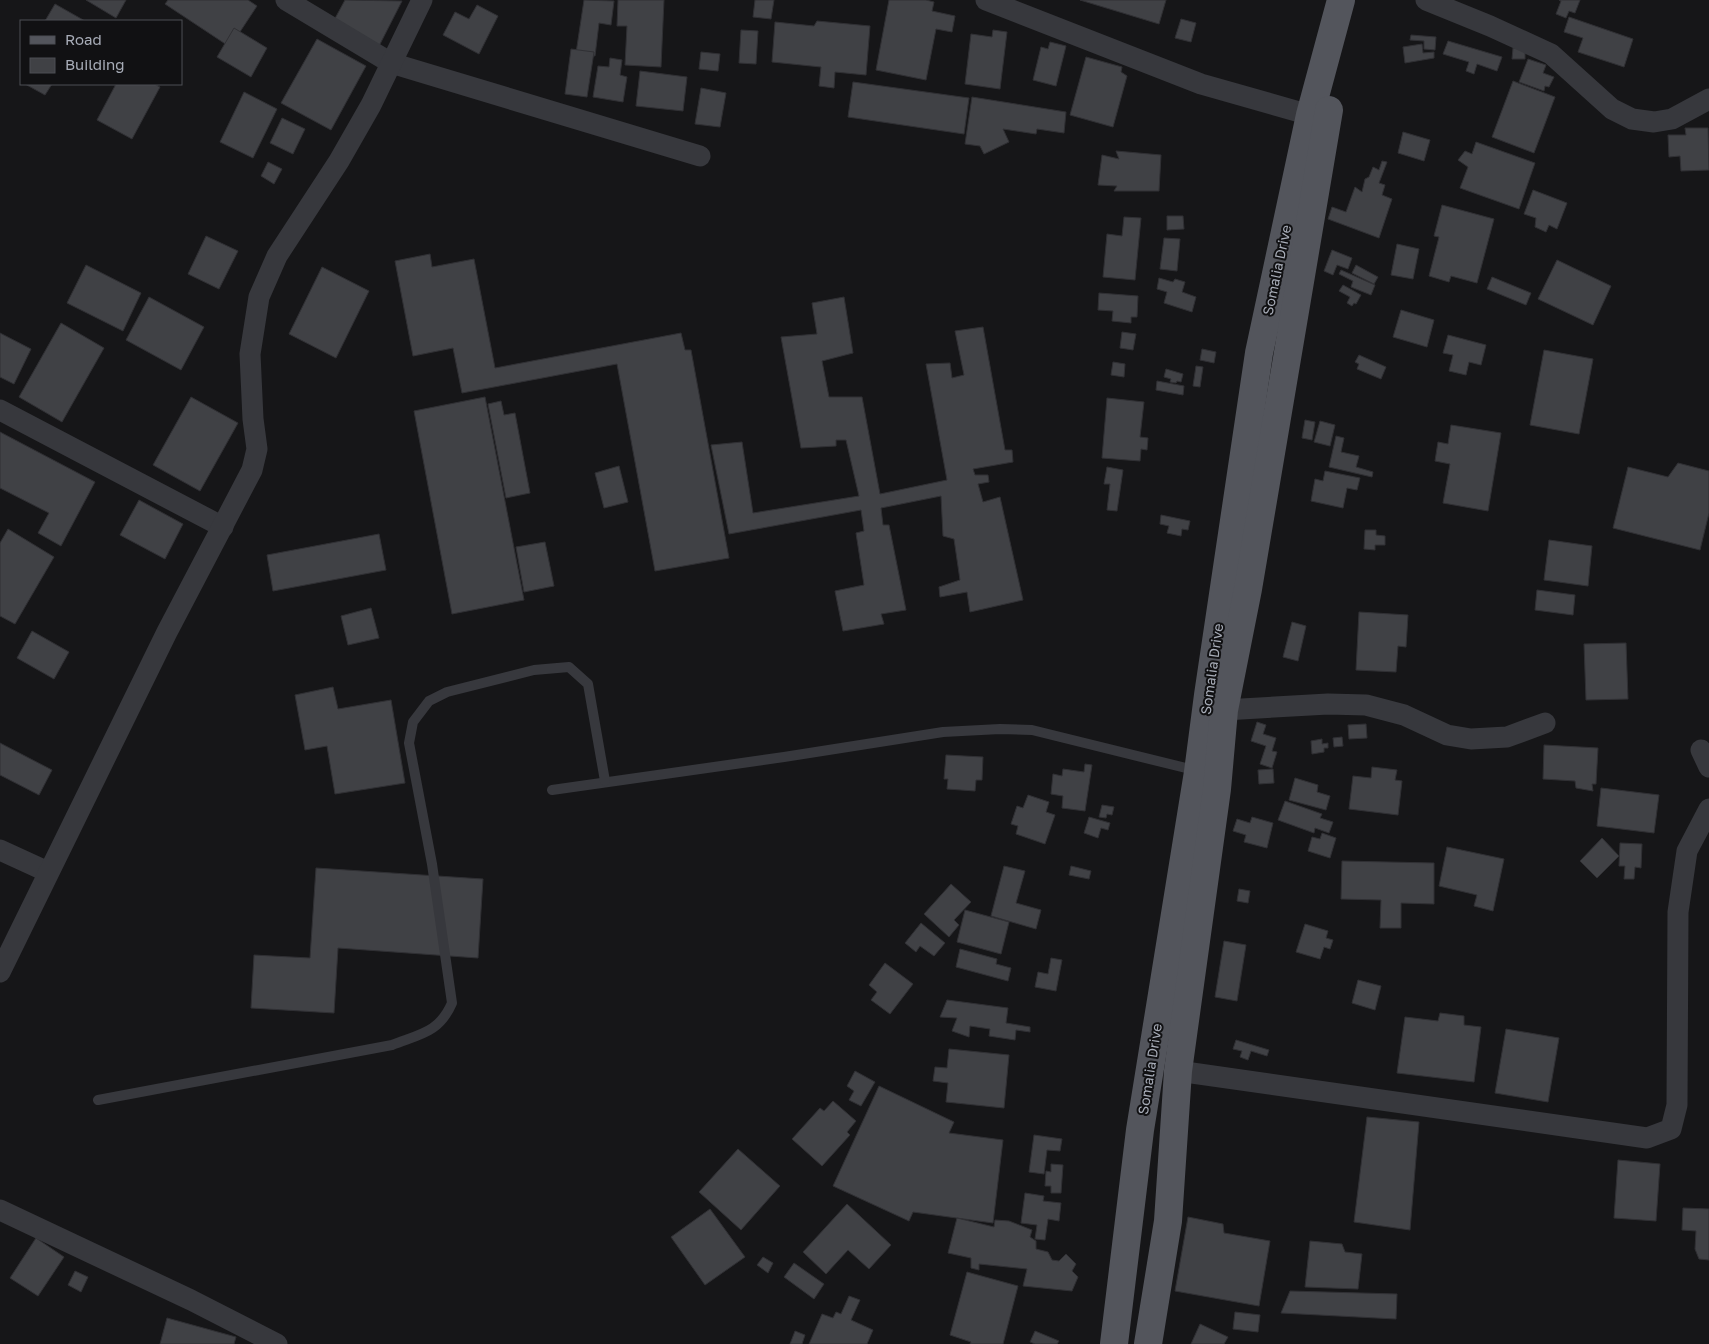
<svg xmlns="http://www.w3.org/2000/svg" width="1709" height="1344" font-family="'Golos Text',sans-serif">
	<style>
		.building { fill: #404145; stroke: #303034 }
		.lines { fill: none; stroke-linecap: round; stroke-linejoin: round }
		.lane { stroke: #37383d; stroke-width: 10 }
		.street { stroke: #37383d; stroke-width: 21 }
		.primary { stroke: #53555c; stroke-width: 28 }
		.labels { text-anchor: middle; stroke-width: 4; stroke-linejoin: round; paint-order: stroke }
		.street-label { font-size: 14px; fill: #a8adb8; stroke: #111113 }
	</style>
	<rect width="100%" height="100%" fill="#161618"/>
	<g class="building">
		<polygon points="86,0 126,0 116,18"/>
		<polygon points="168,0 248,0 257,6 230,47 165,4"/>
		<polygon points="345,0 402,1 378,48 332,24"/>
		<polygon points="584,0 614,1 611,25 599,23 595,56 576,53"/>
		<polygon points="618,0 664,0 661,67 625,65 627,26 617,26"/>
		<polygon points="755,0 774,0 771,19 753,17"/>
		<polygon points="889,0 926,0 934,2 932,11 955,16 952,32 936,29 926,80 876,70"/>
		<polygon points="1080,0 1166,0 1159,24"/>
		<polygon points="1559,0 1580,0 1575,13 1569,11 1566,18 1556,14 1561,1"/>
		<polygon points="55,4 85,21 45,21"/>
		<polygon points="477,5 498,16 479,54 443,35 455,12 469,19"/>
		<polygon points="1569,17 1633,39 1624,67 1578,52 1583,38 1564,32"/>
		<polygon points="1181,19 1196,23 1191,42 1175,38"/>
		<polygon points="817,21 870,26 866,75 835,72 834,88 819,86 821,67 772,62 775,22 814,26"/>
		<polygon points="234,28 267,48 251,77 217,57"/>
		<polygon points="741,30 758,31 756,64 739,63"/>
		<polygon points="993,30 1007,32 1000,89 965,84 971,34 992,37"/>
		<polygon points="1411,35 1436,37 1435,50 1424,49 1424,41 1410,40"/>
		<polygon points="317,39 366,66 331,130 281,103"/>
		<polygon points="1448,41 1502,57 1497,71 1477,64 1474,74 1466,71 1469,62 1443,54"/>
		<polygon points="1050,42 1066,46 1056,86 1033,80 1041,47 1048,49"/>
		<polygon points="1422,44 1423,53 1434,52 1434,58 1405,63 1403,47"/>
		<polygon points="1513,48 1525,49 1525,59 1512,59"/>
		<polygon points="571,49 594,52 587,97 565,94"/>
		<polygon points="701,52 720,54 718,71 699,69"/>
		<polygon points="1086,57 1122,67 1121,72 1127,76 1113,127 1070,115"/>
		<polygon points="610,58 622,60 620,75 627,77 623,102 593,97 598,66 609,67"/>
		<polygon points="1528,59 1546,65 1543,73 1554,77 1549,87 1545,86 1544,91 1519,82"/>
		<polygon points="640,71 687,77 683,111 636,106"/>
		<polygon points="1513,81 1555,97 1534,153 1492,137"/>
		<polygon points="853,82 969,98 964,134 848,117"/>
		<polygon points="25,84 52,84 45,95"/>
		<polygon points="116,84 154,84 160,87 132,139 97,120"/>
		<polygon points="701,88 726,93 720,127 695,124"/>
		<polygon points="244,92 277,109 253,158 220,142"/>
		<polygon points="972,97 1066,112 1064,133 1037,129 1036,134 1003,129 1009,142 984,154 980,146 965,144"/>
		<polygon points="282,118 305,129 293,154 270,143"/>
		<polygon points="1685,128 1708,128 1709,170 1681,171 1680,156 1669,157 1668,135 1686,135"/>
		<polygon points="1403,132 1430,140 1424,161 1398,153"/>
		<polygon points="1476,142 1535,163 1519,209 1460,188 1468,167 1458,160 1465,151 1472,154"/>
		<polygon points="1116,151 1161,155 1159,191 1114,191 1117,186 1098,185 1102,155 1119,159"/>
		<polygon points="1382,161 1387,162 1379,183 1385,185 1382,195 1392,199 1379,238 1328,219 1332,207 1346,212 1355,187 1362,192 1365,179 1369,177 1373,167 1379,170"/>
		<polygon points="268,162 282,169 274,184 261,176"/>
		<polygon points="1533,190 1567,203 1557,229 1549,225 1546,232 1535,227 1536,218 1524,214"/>
		<polygon points="1442,205 1494,219 1477,283 1451,276 1449,282 1429,276 1439,237 1434,236"/>
		<polygon points="1167,216 1183,216 1184,229 1167,230"/>
		<polygon points="1124,217 1141,218 1135,280 1103,277 1107,234 1122,236"/>
		<polygon points="206,236 238,251 219,289 188,274"/>
		<polygon points="1164,238 1180,239 1177,271 1160,269"/>
		<polygon points="1397,244 1419,249 1413,279 1391,275"/>
		<polygon points="1332,250 1352,258 1348,269 1337,265 1333,275 1324,271"/>
		<polygon points="430,254 432,267 474,259 495,368 681,333 685,350 691,350 729,558 655,571 617,364 462,393 453,348 413,356 395,261"/>
		<polygon points="1557,260 1611,286 1593,325 1538,299"/>
		<polygon points="86,265 141,293 123,331 67,303"/>
		<polygon points="1356,265 1378,277 1374,284 1352,273"/>
		<polygon points="322,267 369,291 336,358 289,334"/>
		<polygon points="1341,270 1375,285 1371,295 1351,287 1353,281 1339,274"/>
		<polygon points="1492,277 1531,293 1526,305 1487,289"/>
		<polygon points="1159,278 1173,282 1175,279 1185,282 1182,292 1196,297 1192,312 1164,303 1167,292 1157,289"/>
		<polygon points="1343,285 1361,295 1356,304 1354,303 1352,306 1347,303 1350,297 1339,291"/>
		<polygon points="1099,293 1138,296 1137,317 1131,317 1131,323 1112,321 1113,311 1098,310"/>
		<polygon points="149,297 204,327 181,370 126,340"/>
		<polygon points="844,297 853,353 822,361 829,397 862,397 880,494 947,480 926,364 950,363 952,378 964,375 955,331 983,327 1005,450 1012,450 1013,462 973,469 975,475 988,475 989,482 978,484 983,502 1000,497 1023,600 970,612 967,592 940,597 939,587 960,580 954,539 943,536 941,496 881,508 883,525 889,525 906,610 881,614 884,624 843,631 835,591 864,585 856,533 864,531 861,510 729,534 711,445 742,442 753,513 859,496 846,440 836,440 836,446 801,448 781,337 817,334 812,303"/>
		<polygon points="1401,310 1434,320 1427,347 1393,337"/>
		<polygon points="61,323 104,348 62,422 19,397"/>
		<polygon points="1122,332 1136,334 1133,350 1120,348"/>
		<polygon points="0,333 31,349 14,384 0,377"/>
		<polygon points="1448,335 1486,345 1481,365 1469,362 1466,375 1449,371 1453,355 1443,353"/>
		<polygon points="1202,349 1216,352 1214,363 1200,360"/>
		<polygon points="1544,350 1593,359 1579,434 1530,425"/>
		<polygon points="1359,355 1386,367 1381,379 1357,369 1359,364 1355,362"/>
		<polygon points="1113,362 1125,364 1124,377 1111,375"/>
		<polygon points="1196,366 1203,367 1200,387 1193,386"/>
		<polygon points="1166,369 1183,374 1181,382 1177,381 1176,383 1170,382 1171,379 1164,377"/>
		<polygon points="1157,381 1184,386 1183,395 1156,390"/>
		<polygon points="191,397 238,423 200,491 153,465"/>
		<polygon points="485,397 524,600 452,614 414,411"/>
		<polygon points="1107,398 1144,402 1140,437 1148,438 1147,450 1141,449 1140,461 1102,458"/>
		<polygon points="501,401 504,415 515,413 530,493 506,498 488,404"/>
		<polygon points="1305,420 1315,422 1312,440 1302,438"/>
		<polygon points="1320,421 1335,425 1330,446 1314,442"/>
		<polygon points="1451,425 1501,433 1488,511 1443,503 1450,464 1435,461 1438,442 1448,444"/>
		<polygon points="0,432 95,482 61,546 38,533 49,513 0,488"/>
		<polygon points="1336,436 1344,438 1341,452 1359,456 1356,467 1373,472 1372,477 1329,467"/>
		<polygon points="1678,463 1709,471 1709,513 1700,550 1613,528 1628,467 1668,477"/>
		<polygon points="619,466 628,502 604,508 595,473"/>
		<polygon points="1107,467 1123,470 1117,511 1107,510 1110,484 1104,484"/>
		<polygon points="1325,471 1360,478 1357,490 1347,488 1343,508 1311,501 1315,479 1323,481"/>
		<polygon points="139,500 183,524 165,559 120,535"/>
		<polygon points="1161,515 1190,521 1188,530 1182,529 1181,536 1167,533 1169,526 1160,524"/>
		<polygon points="8,529 54,557 15,624 0,616 0,543"/>
		<polygon points="1365,530 1376,530 1376,535 1385,536 1385,545 1375,545 1375,550 1364,549"/>
		<polygon points="379,534 386,570 273,591 267,555"/>
		<polygon points="1549,540 1592,546 1588,586 1544,580"/>
		<polygon points="545,542 554,586 524,592 516,547"/>
		<polygon points="1537,590 1575,595 1573,615 1535,610"/>
		<polygon points="371,608 379,638 348,645 341,616"/>
		<polygon points="1359,612 1408,615 1406,647 1398,646 1396,672 1356,670"/>
		<polygon points="1292,622 1306,626 1298,661 1283,657"/>
		<polygon points="32,631 69,652 54,679 17,658"/>
		<polygon points="1626,643 1628,699 1586,700 1584,644"/>
		<polygon points="333,687 338,709 391,700 405,783 335,794 327,746 305,750 295,695"/>
		<polygon points="1257,722 1266,725 1263,734 1276,738 1272,751 1277,752 1272,768 1260,764 1266,746 1251,741"/>
		<polygon points="1366,724 1367,738 1349,739 1348,725"/>
		<polygon points="1342,737 1343,746 1334,747 1333,738"/>
		<polygon points="1322,739 1322,744 1328,743 1328,748 1324,748 1324,752 1312,754 1311,741"/>
		<polygon points="0,743 52,770 39,795 0,775"/>
		<polygon points="1544,745 1598,748 1596,784 1592,784 1593,791 1576,788 1575,781 1543,779"/>
		<polygon points="946,755 983,757 982,780 976,780 975,791 947,789 948,779 944,779"/>
		<polygon points="1085,764 1092,765 1085,811 1062,808 1063,796 1051,794 1053,774 1062,776 1063,769 1084,772"/>
		<polygon points="1372,767 1397,770 1395,780 1402,781 1398,815 1349,809 1353,776 1371,778"/>
		<polygon points="1273,769 1274,783 1259,784 1258,770"/>
		<polygon points="1295,778 1318,785 1317,792 1330,796 1326,810 1289,800"/>
		<polygon points="1601,788 1659,795 1654,833 1597,826"/>
		<polygon points="1028,795 1049,802 1046,812 1055,815 1045,844 1016,834 1018,826 1011,824 1017,806 1023,808"/>
		<polygon points="1285,801 1322,814 1320,818 1333,822 1329,833 1315,828 1314,833 1278,820"/>
		<polygon points="1102,805 1114,807 1112,815 1107,814 1106,818 1099,817"/>
		<polygon points="1089,817 1110,823 1108,830 1101,828 1098,838 1084,833"/>
		<polygon points="1252,817 1273,823 1267,848 1244,842 1246,835 1233,831 1237,819 1250,823"/>
		<polygon points="1322,833 1336,838 1330,858 1308,851 1312,837 1320,839"/>
		<polygon points="1602,838 1619,856 1597,878 1580,861"/>
		<polygon points="1620,843 1642,844 1641,868 1635,867 1634,879 1624,879 1625,866 1619,866"/>
		<polygon points="1447,847 1504,859 1493,911 1474,906 1477,895 1439,886"/>
		<polygon points="1342,861 1434,863 1434,904 1401,903 1401,928 1380,928 1381,900 1341,899"/>
		<polygon points="1004,866 1025,871 1016,903 1041,910 1036,929 991,916"/>
		<polygon points="1071,866 1091,871 1089,879 1069,875"/>
		<polygon points="316,868 483,879 478,958 338,948 334,1013 251,1008 254,955 310,958"/>
		<polygon points="951,884 971,902 954,920 959,925 949,937 924,914"/>
		<polygon points="1239,889 1250,891 1248,903 1237,901"/>
		<polygon points="965,910 1009,922 1001,954 957,942"/>
		<polygon points="921,923 945,943 934,956 920,946 916,952 905,943"/>
		<polygon points="1305,924 1328,931 1326,938 1333,940 1330,949 1324,947 1320,959 1296,952"/>
		<polygon points="1224,941 1246,945 1237,1001 1215,997"/>
		<polygon points="960,949 997,959 996,964 1011,968 1008,981 956,967"/>
		<polygon points="1051,958 1062,960 1056,991 1035,987 1038,972 1048,974"/>
		<polygon points="885,963 913,984 890,1014 871,1000 877,992 869,985"/>
		<polygon points="1358,980 1381,986 1375,1010 1352,1003"/>
		<polygon points="947,1000 1008,1008 1006,1023 1030,1027 1030,1032 1016,1030 1015,1040 989,1036 990,1029 970,1026 969,1037 952,1031 957,1018 940,1017"/>
		<polygon points="1440,1013 1464,1016 1464,1025 1481,1027 1474,1082 1397,1073 1405,1017 1438,1021"/>
		<polygon points="1506,1029 1559,1038 1548,1102 1495,1093"/>
		<polygon points="1236,1040 1269,1050 1267,1056 1251,1051 1248,1060 1240,1057 1242,1051 1233,1049"/>
		<polygon points="949,1049 1009,1055 1004,1108 946,1102 948,1083 933,1081 935,1067 947,1068"/>
		<polygon points="855,1071 875,1082 861,1106 849,1100 854,1091 847,1086"/>
		<polygon points="879,1086 954,1122 949,1133 1003,1140 993,1223 913,1212 909,1221 833,1186"/>
		<polygon points="833,1101 856,1121 847,1132 850,1135 822,1166 792,1139 820,1108 824,1111"/>
		<polygon points="1367,1117 1419,1122 1410,1230 1354,1222"/>
		<polygon points="1034,1135 1062,1139 1060,1151 1047,1150 1044,1174 1029,1172"/>
		<polygon points="738,1149 780,1186 741,1230 699,1192"/>
		<polygon points="1618,1160 1660,1164 1656,1221 1614,1218"/>
		<polygon points="1051,1164 1063,1165 1061,1193 1051,1193 1051,1186 1045,1186 1046,1171 1051,1172"/>
		<polygon points="1025,1193 1044,1196 1043,1201 1061,1203 1059,1221 1048,1219 1045,1240 1035,1239 1037,1225 1021,1223"/>
		<polygon points="847,1204 891,1245 869,1269 848,1250 826,1274 803,1252"/>
		<polygon points="1683,1208 1709,1209 1709,1260 1699,1259 1695,1249 1696,1231 1682,1230"/>
		<polygon points="710,1209 745,1257 705,1285 671,1237"/>
		<polygon points="1188,1217 1223,1224 1224,1233 1270,1241 1259,1306 1175,1291"/>
		<polygon points="957,1218 994,1227 995,1220 1009,1221 1032,1230 1030,1237 1036,1241 1036,1249 1048,1252 1052,1260 1059,1261 1066,1254 1076,1264 1072,1271 1078,1277 1072,1291 1023,1286 1027,1269 979,1264 979,1270 971,1268 971,1258 948,1253"/>
		<polygon points="36,1238 64,1257 38,1296 10,1278"/>
		<polygon points="1310,1241 1342,1244 1345,1252 1362,1254 1358,1289 1305,1287"/>
		<polygon points="763,1257 773,1263 768,1273 757,1265"/>
		<polygon points="794,1263 824,1284 814,1299 784,1277"/>
		<polygon points="75,1271 88,1277 81,1292 68,1285"/>
		<polygon points="967,1272 1018,1286 1003,1344 970,1344 971,1342 950,1335"/>
		<polygon points="1290,1291 1397,1294 1396,1319 1281,1313"/>
		<polygon points="849,1296 860,1300 851,1320 873,1330 867,1344 809,1344 822,1314 833,1318 836,1312 841,1314"/>
		<polygon points="1235,1312 1260,1315 1258,1332 1233,1329"/>
		<polygon points="167,1318 236,1337 234,1344 160,1344"/>
		<polygon points="1200,1324 1228,1337 1224,1344 1191,1344"/>
		<polygon points="795,1331 805,1335 802,1344 790,1344"/>
		<polygon points="1035,1331 1059,1341 1057,1344 1035,1344 1030,1342"/>
	</g>
	<g class="lines">
		<g class="lane">
			<polyline points="552,790 784,757 943,732 1000,729 1032,730 1198,771"/>
			<path d="M 98,1100 L 392,1045 C 420,1034 439,1033 452,1003 L 432,864 L 409,743 L 413,722 L 429,701 L 447,692 L 534,670 L 569,667 L 588,684 L 605,781"/>
		</g>
		<g class="street">
			<polyline points="286,0 391,63 700,156"/>
			<polyline points="986,0 1201,84 1310,115"/>
			<polyline points="1426,0 1490,26 1551,54 1612,109 1632,119 1654,122 1672,119 1709,99"/>
			<polyline points="0,410 223,527"/>
			<polyline points="1224,710 1328,704 1366,705 1404,715 1447,735 1471,739 1507,737 1545,723"/>
			<polyline points="1701,750 1709,767"/>
			<polyline points="0,850 48,872"/>
			<polyline points="0,972 167,632 252,470 257,449 253,419 250,354 259,297 277,256 339,161 371,105 422,0"/>
			<polyline points="1178,1071 1647,1138 1671,1129 1677,1105 1678,912 1687,851 1709,809"/>
			<polyline points="0,1210 191,1300 277,1344"/>
		</g>
		<g class="primary">
			<polyline points="1114,1344 1140,1130 1198,772 1208,695 1259,353 1310,115 1341,0"/>
			<polyline points="1148,1344 1168,1221 1178,1071 1217,789 1224,710 1248,589 1329,110"/>
		</g>
	</g>
	<g class="labels">
		<g class="street-label">
			<text transform="translate(1277 270) rotate(-78)" y="5">Somalia Drive</text>
			<text transform="translate(1212 669) rotate(-82)" y="5">Somalia Drive</text>
			<text transform="translate(1150 1069) rotate(-81)" y="5">Somalia Drive</text>
		</g>
	</g>
	<rect x="20" y="20" width="162" height="65" fill="#111113" stroke="#4d4f55"/>
	<rect x="30" y="36" width="25" height="8" fill="#53555c" stroke="#4d4f55"/>
	<text x="65" y="45" font-size="15" fill="#a8adb8">Road</text>
	<rect x="30" y="58" width="25" height="15" fill="#404145" stroke="#4d4f55"/>
	<text x="65" y="70" font-size="15" fill="#a8adb8">Building</text>
</svg>
